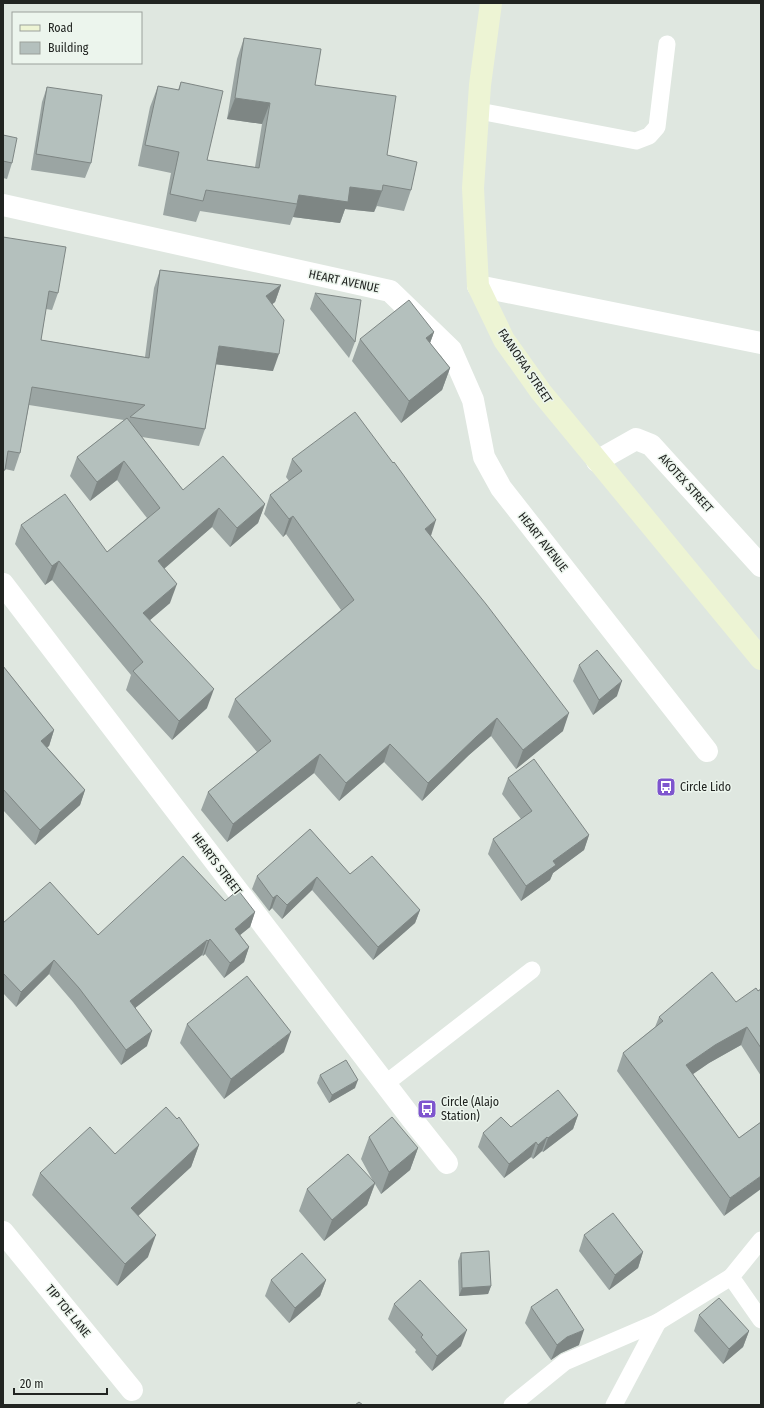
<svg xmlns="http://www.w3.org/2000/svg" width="764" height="1408" font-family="'Fira Sans Condensed',sans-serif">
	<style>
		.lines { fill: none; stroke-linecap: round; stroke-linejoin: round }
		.lane { stroke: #fff; stroke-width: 17 }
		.street { stroke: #fff; stroke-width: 22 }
		.secondary { stroke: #edf4d4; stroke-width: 22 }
		.wall { fill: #9ba5a3 }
		.shaded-wall { fill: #7e8684 }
		.building { fill: #b4c0bd; stroke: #7e8684 }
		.labels { text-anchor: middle; stroke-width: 3; stroke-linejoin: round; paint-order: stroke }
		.street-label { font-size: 12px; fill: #212421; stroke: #ecf5ed }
		.poi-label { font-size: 12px; fill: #212421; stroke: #ecf5ed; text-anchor: start }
	</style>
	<rect width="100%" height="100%" fill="#dfe7e0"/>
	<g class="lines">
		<g class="lane">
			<polyline points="479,111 636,141 649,136 657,127 667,44"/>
			<polyline points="385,1084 532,970"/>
			<polyline points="761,1240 731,1277 761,1320"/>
			<polyline points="512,1405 565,1362 658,1322 731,1277"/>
			<polyline points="614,1405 658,1322"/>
		</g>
		<g class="street">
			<polyline points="3,205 390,291 451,350 473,400 484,457 501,488 707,751"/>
			<polyline points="478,286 761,343"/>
			<polyline points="597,461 636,439 651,445 761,566"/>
			<polyline points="3,584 412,1119 447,1163"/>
			<polyline points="3,1232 132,1390"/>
		</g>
		<polyline class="secondary" points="491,3 480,85 473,188 478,286 504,340 541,392 761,659"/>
	</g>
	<g class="wall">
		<polygon points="244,38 315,85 387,155 411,190 404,211 377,206 374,212 345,209 340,223 293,217 290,225 200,211 196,222 163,215 171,173 138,166 150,107 158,86 178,90 181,82 207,160 255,167 262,124 227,119 237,59"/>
		<polygon points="47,87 91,163 85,178 31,170 42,102"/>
		<polygon points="3,135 12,163 7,179 3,178"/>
		<polygon points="3,237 58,293 52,310 46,309 41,340 145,357 154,288 160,270 281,285 275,302 272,304 273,371 216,364 205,429 199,446 142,437 183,490 265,504 258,523 230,547 212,527 164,569 170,603 150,620 207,708 172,740 126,690 131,675 52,580 45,585 15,544 21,525 107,552 147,518 117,480 90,501 70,476 77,457 124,420 29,405 20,453 14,471 5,469 3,474"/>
		<polygon points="315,293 355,342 349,358 310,309"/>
		<polygon points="434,332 430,343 450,368 442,390 401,423 352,361 360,339"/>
		<polygon points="292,459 431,536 563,731 516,769 491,736 469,755 422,801 384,762 339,801 314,773 227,842 201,810 208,792 257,752 228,717 235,699 341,610 286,534 283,537 264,514 270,495 289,481 286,477"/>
		<polygon points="579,665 617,696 593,715 573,681"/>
		<polygon points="3,666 54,730 49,746 47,747 85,790 80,805 35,845 3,810"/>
		<polygon points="508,778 589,835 584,850 553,873 550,880 521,901 488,854 493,839 521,819 502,794"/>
		<polygon points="350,874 420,910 415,923 373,960 312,890 282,919 272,908 269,911 252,889 257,876"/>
		<polygon points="225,901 255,912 250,927 240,935 249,947 244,962 224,978 205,954 203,956 202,955 135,1008 147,1046 121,1065 73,1002 49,974 16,1007 3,993 3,923 98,935"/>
		<polygon points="761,989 761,1076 741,1045 709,1063 693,1074 739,1138 761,1122 724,1216 617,1071 623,1053 655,1027 659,1017 736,1002"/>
		<polygon points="187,1024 284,1052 224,1099 180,1043"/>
		<polygon points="320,1075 355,1088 329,1103 317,1083"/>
		<polygon points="578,1115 573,1129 543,1152 542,1151 533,1159 531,1157 504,1178 478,1147 483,1133"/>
		<polygon points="369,1137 418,1148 410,1170 381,1194 375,1184 367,1205 324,1241 299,1211 307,1189 373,1181 361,1159"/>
		<polygon points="199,1145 191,1167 138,1215 148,1257 117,1286 32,1195 40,1173 115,1154"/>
		<polygon points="584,1235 643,1252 638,1268 609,1290 579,1251"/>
		<polygon points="461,1253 491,1286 488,1294 459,1296 458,1261"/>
		<polygon points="271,1280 326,1280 320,1296 289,1323 265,1296"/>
		<polygon points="394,1304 461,1346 432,1371 415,1352 416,1350 388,1319"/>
		<polygon points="531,1307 579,1345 561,1353 551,1360 525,1323"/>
		<polygon points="699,1315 749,1331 743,1347 723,1364 694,1331"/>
	</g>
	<g class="shaded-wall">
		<polygon points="235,98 270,103 262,124 227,119"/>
		<polygon points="350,187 382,191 374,212 345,209 340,223 293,217 297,204 299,195"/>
		<polygon points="281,285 275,302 260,314 266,296"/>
		<polygon points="434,332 426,354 426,338"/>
		<polygon points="219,346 279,354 273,371 213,364"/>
		<polygon points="450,368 442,390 401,423 409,401"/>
		<polygon points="124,461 117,480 90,501 97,482"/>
		<polygon points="265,504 258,523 230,547 237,528"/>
		<polygon points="219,508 212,527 151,580 158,561"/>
		<polygon points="293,516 286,534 283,537 289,519"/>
		<polygon points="436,520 430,539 425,529"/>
		<polygon points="59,561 52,580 45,585 52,566"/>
		<polygon points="177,584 170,603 136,632 143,613"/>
		<polygon points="622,681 617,696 593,715 599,700"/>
		<polygon points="214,689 207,708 172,740 179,721"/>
		<polygon points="569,713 563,731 516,769 523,750"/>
		<polygon points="497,718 491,736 469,755 422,801 428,783 476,737"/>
		<polygon points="54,730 49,746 35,756 41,741"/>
		<polygon points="390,744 384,762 339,801 346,783"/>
		<polygon points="320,754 314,773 227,842 233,824"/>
		<polygon points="85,790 80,805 35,845 40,830"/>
		<polygon points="589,835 584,850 553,873 550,880 521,901 526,886 553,861"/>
		<polygon points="317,877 312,890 282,919 287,905"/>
		<polygon points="277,895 272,908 269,911 273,898"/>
		<polygon points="420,910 415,923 373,960 378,947"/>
		<polygon points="255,912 250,927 229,944 235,929"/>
		<polygon points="210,939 205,954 203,956 208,941"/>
		<polygon points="207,940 202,955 125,1016 130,1001"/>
		<polygon points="249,947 244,962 224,978 230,963"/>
		<polygon points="54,960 49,974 16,1007 21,992"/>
		<polygon points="747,1027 741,1045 709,1063 680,1083 686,1065 715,1045"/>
		<polygon points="152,1031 147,1046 121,1065 126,1050"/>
		<polygon points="291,1032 284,1052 224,1099 231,1079"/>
		<polygon points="358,1080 355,1088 329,1103 332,1095"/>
		<polygon points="578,1115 573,1129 543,1152 548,1138"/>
		<polygon points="547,1137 542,1151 533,1159 538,1145"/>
		<polygon points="536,1142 531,1157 504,1178 509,1164"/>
		<polygon points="199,1145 191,1167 123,1230 131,1208"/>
		<polygon points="418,1148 410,1170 381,1194 389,1172"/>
		<polygon points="761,1176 761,1189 724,1216 730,1198"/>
		<polygon points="375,1183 367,1205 324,1241 332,1220"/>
		<polygon points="156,1235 148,1257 117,1286 125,1264"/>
		<polygon points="643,1252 638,1268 609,1290 615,1275"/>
		<polygon points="326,1280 320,1296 289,1323 295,1308"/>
		<polygon points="491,1286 488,1294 459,1296 462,1288"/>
		<polygon points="467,1330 461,1346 432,1371 437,1356"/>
		<polygon points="584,1330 579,1345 561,1353 551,1360 557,1345 567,1337"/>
		<polygon points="749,1331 743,1347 723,1364 729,1349"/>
	</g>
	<g class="building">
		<polygon points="244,38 321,49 315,85 396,96 387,155 417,162 411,190 383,185 382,191 350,187 348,202 299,195 297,204 206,190 203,201 170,194 179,152 145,145 158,86 179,90 181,82 223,91 207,160 259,168 270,103 235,98"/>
		<polygon points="47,87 102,95 91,163 36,154"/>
		<polygon points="3,135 17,138 12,163 3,161"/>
		<polygon points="3,237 66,247 58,293 49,291 41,340 149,358 160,270 281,285 266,296 284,320 279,354 219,346 205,429 130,417 145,405 32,387 20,453 8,451 5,470 3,470"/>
		<polygon points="315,293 361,300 355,342"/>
		<polygon points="409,300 434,332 426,338 450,368 409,401 360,339"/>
		<polygon points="355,412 393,463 394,462 436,520 425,529 486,604 569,713 523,750 497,718 476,737 428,783 390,744 346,783 320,754 233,824 208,792 271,741 235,699 354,600 293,516 289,519 270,495 302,471 292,459"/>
		<polygon points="127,418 183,490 223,456 265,504 237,528 219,508 158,561 177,584 143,613 214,689 179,721 133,671 143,662 59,561 52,566 21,525 65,494 107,552 160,508 124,461 97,482 77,457"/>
		<polygon points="597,650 622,681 599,700 579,665"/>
		<polygon points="3,666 54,730 41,741 85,790 40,830 3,789"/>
		<polygon points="534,759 589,835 553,861 556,865 526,886 493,839 532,811 508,778"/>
		<polygon points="310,829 350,874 372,856 420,910 378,947 317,877 287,905 277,895 273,898 257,876"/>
		<polygon points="183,856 225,901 238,890 255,912 235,929 249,947 230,963 210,939 208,941 207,940 130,1001 152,1031 126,1050 79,988 54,960 21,992 3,973 3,923 50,882 98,935"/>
		<polygon points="712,972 736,1002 756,988 758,991 761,989 761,1048 747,1027 715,1045 686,1065 739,1138 761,1122 761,1176 730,1198 623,1053 663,1021 659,1017"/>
		<polygon points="247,976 291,1032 231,1079 187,1024"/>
		<polygon points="346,1060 358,1080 332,1095 320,1075"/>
		<polygon points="558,1090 578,1115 548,1138 547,1137 538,1145 536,1142 509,1164 483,1133 501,1117 511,1127"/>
		<polygon points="166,1107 177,1119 179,1117 199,1145 131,1208 156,1235 125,1264 40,1173 90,1127 115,1154"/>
		<polygon points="392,1117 418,1148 389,1172 369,1137"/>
		<polygon points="348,1154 375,1183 332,1220 307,1189"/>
		<polygon points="613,1213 643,1252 615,1275 584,1235"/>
		<polygon points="489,1251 491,1286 462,1288 461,1253"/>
		<polygon points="302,1253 326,1280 295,1308 271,1280"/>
		<polygon points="420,1280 467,1330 437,1356 421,1337 423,1335 394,1304"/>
		<polygon points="557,1289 584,1330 567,1337 557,1345 531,1307"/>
		<polygon points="719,1298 749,1331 729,1349 699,1315"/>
		<polygon points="359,1402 363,1405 355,1405"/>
	</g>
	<defs>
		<symbol id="bus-square" viewBox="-11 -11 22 22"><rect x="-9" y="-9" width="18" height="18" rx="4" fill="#7e55ce" stroke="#ecf5ed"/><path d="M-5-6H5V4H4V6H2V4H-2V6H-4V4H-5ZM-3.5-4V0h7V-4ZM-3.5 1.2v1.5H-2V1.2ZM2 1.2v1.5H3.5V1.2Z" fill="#fff"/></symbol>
	</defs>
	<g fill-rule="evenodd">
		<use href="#bus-square" x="655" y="776" width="22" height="22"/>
		<use href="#bus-square" x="416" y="1098" width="22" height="22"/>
	</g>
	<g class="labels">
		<g class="street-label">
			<text transform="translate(344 281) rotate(12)" y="4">HEART AVENUE</text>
			<text transform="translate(525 366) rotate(56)" y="4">FAANOFAA STREET</text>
			<text transform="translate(686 483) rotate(48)" y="4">AKOTEX STREET</text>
			<text transform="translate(543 542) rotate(52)" y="4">HEART AVENUE</text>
			<text transform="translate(217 864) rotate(53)" y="4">HEARTS STREET</text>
			<text transform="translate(68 1311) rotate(51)" y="4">TIP TOE LANE</text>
		</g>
		<g class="poi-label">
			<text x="680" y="791">Circle Lido</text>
			<text x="441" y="1106">Circle (Alajo<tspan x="441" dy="14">Station)</tspan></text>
		</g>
	</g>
	<rect width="764" height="1408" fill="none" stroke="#212421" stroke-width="8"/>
	<rect x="12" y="12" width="130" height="52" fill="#ecf5ed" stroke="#9ba19b"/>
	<rect x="20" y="25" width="20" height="6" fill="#edf4d4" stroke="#9ba19b"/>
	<text x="48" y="32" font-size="12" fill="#212421">Road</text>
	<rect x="20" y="42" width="20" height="12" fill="#b4c0bd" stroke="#9ba19b"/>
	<text x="48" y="52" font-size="12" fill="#212421">Building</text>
	<path d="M14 1388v6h93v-6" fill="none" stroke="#212421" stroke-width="2"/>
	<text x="20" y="1388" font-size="12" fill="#212421" stroke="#ecf5ed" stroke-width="3" paint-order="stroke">20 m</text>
</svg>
